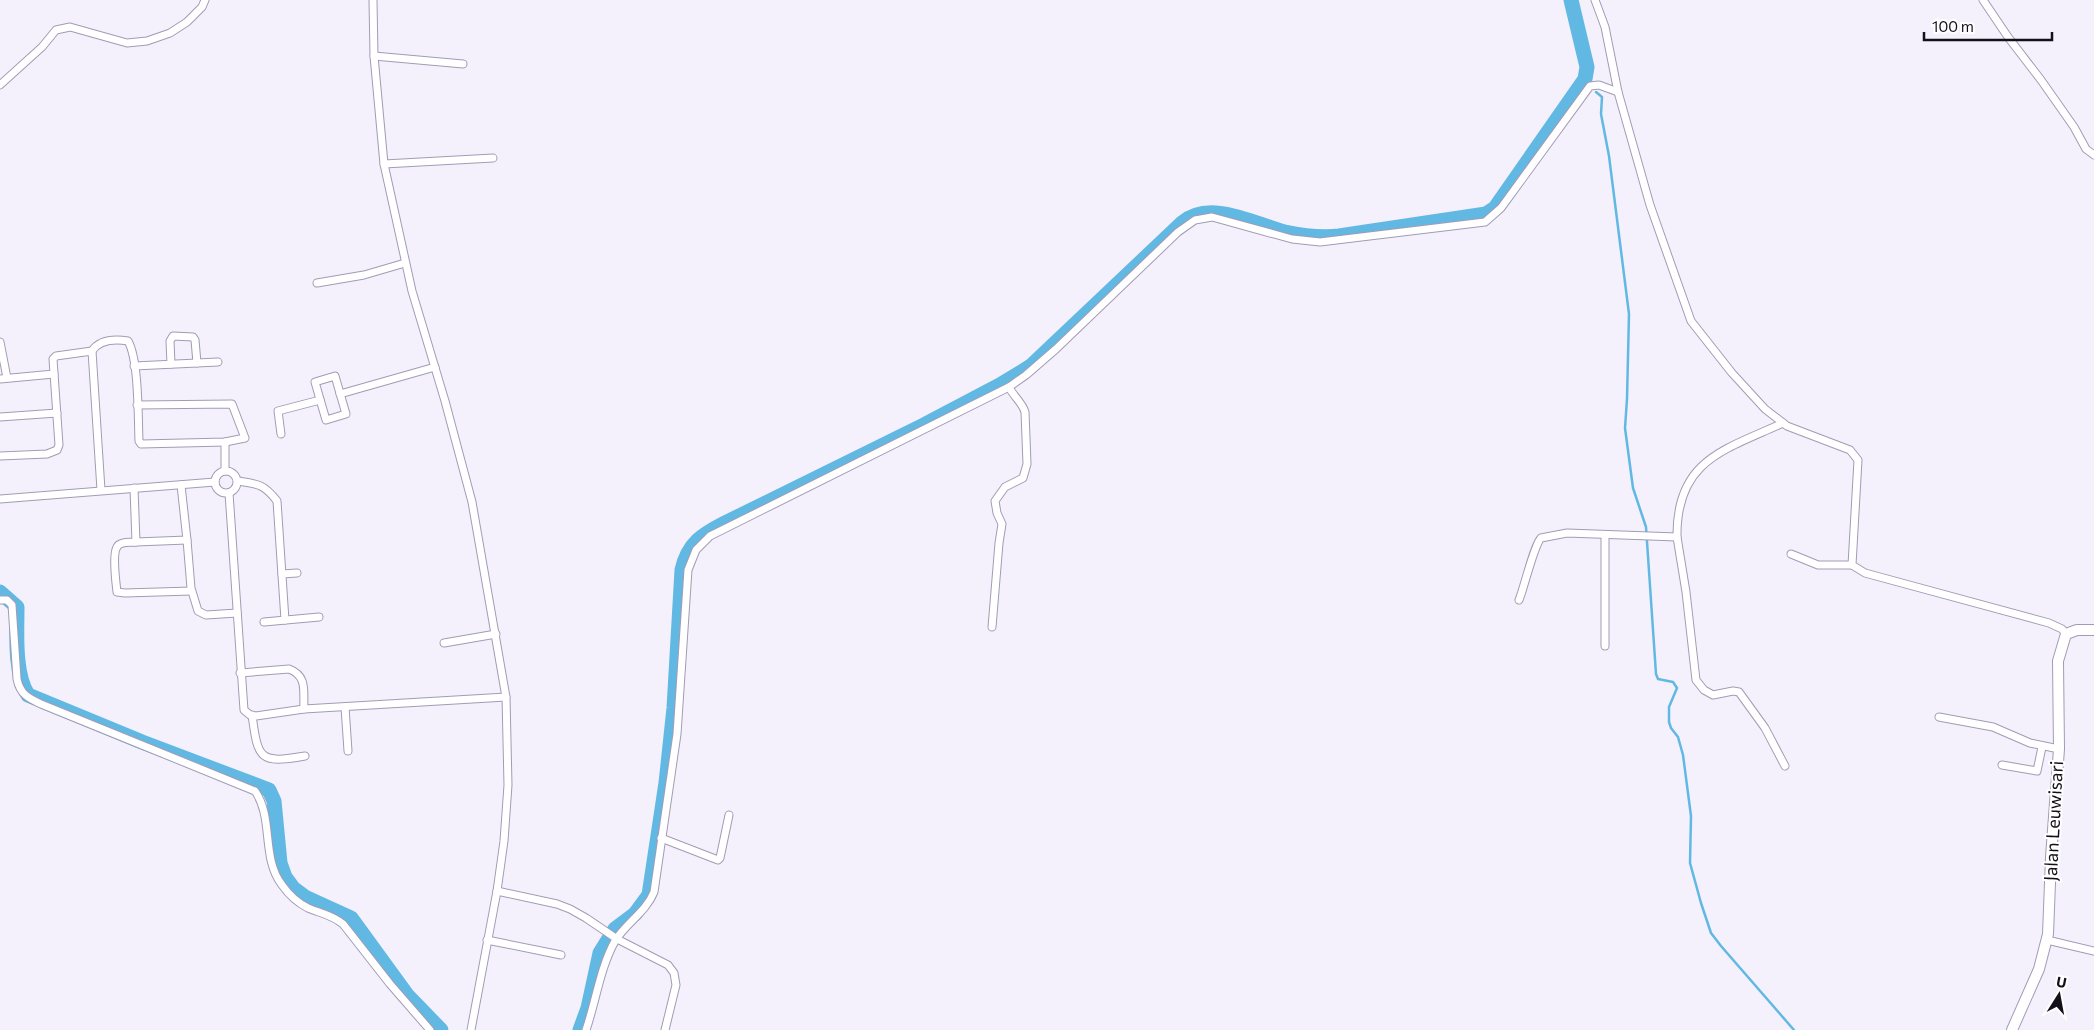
<svg xmlns="http://www.w3.org/2000/svg" width="2094" height="1030" font-family="Commissioner,sans-serif">
	<style>
		.lines { fill: none; stroke-linecap: round; stroke-linejoin: round }
		.stream { stroke: #61b9e3; stroke-width: 2.5 }
		.river { stroke: #61b9e3; stroke-width: 15 }
		.street-casing { stroke: #a39bb5; stroke-width: 9 }
		.secondary-casing { stroke: #a39bb5; stroke-width: 12 }
		.street { stroke: #fff; stroke-width: 7 }
		.secondary { stroke: #fff; stroke-width: 10 }
		.labels { text-anchor: middle; stroke-width: 4; stroke-linejoin: round; paint-order: stroke }
		.street-label { font-size: 18px; fill: #131019; stroke: #fff }
	</style>
	<rect width="100%" height="100%" fill="#f4f1fc"/>
	<g class="lines">
		<g class="stream">
			<polyline points="1585,79 1588,83"/>
			<polyline points="1596,92 1602,97 1601,114 1609,156 1629,314 1627,399 1625,428 1633,488 1646,527 1656,674 1658,679 1673,682 1677,688 1669,707 1669,722 1671,728 1678,737 1683,755 1691,816 1690,863 1701,903 1711,933 1721,946 1794,1030"/>
		</g>
		<g class="river">
			<path d="M 0,592 L 17,607 C 17,632 14,674 28,695 L 142,742 L 269,790 L 274,801 L 280,863 L 285,877 L 293,888 L 305,897 L 351,918 L 407,995 L 441,1030"/>
			<path d="M 580,1030 L 588,1008 L 600,953 L 615,929 L 635,914 L 649,895 L 666,783 L 674,708 L 682,570 C 688,543 702,535 725,523 L 924,425 L 1000,385 L 1031,366 L 1182,223 C 1210,199 1254,224 1285,232 C 1304,236 1320,238 1339,236 L 1486,214 L 1495,208 L 1585,79 L 1587,67 L 1571,0"/>
		</g>
		<defs>
			<g id="street">
				<polyline points="373,0 374,56 384,164 412,291 445,401 472,502 506,697 508,785 504,841 497,891 471,1030"/>
				<polyline points="1595,0 1605,27 1618,92 1650,205 1691,321 1732,373 1765,409 1787,426 1850,450 1858,460 1852,565 1865,573 2049,623 2062,629 2066,634"/>
				<polyline points="1983,0 2008,37 2041,80 2074,127 2086,149 2094,155"/>
				<polyline points="374,56 463,64"/>
				<polyline points="0,85 42,47 56,30 70,27 127,43 147,41 170,33 187,22 202,7 205,0"/>
				<polyline points="384,164 493,158"/>
				<polyline points="317,283 364,275 405,263"/>
				<polyline points="0,342 7,378"/>
				<path d="M 92,351 C 100,339 115,339 128,341 C 139,360 138,418 139,441 L 141,444 L 225,442 L 245,438 L 232,404 L 137,405"/>
				<polyline points="171,364 170,341 173,336 193,337 195,340 197,363"/>
				<polyline points="134,366 218,362"/>
				<polygon points="335,376 346,414 326,420 315,382"/>
				<polyline points="0,379 54,374"/>
				<polyline points="340,394 435,367"/>
				<polyline points="0,417 57,413"/>
				<polyline points="281,434 278,411 320,400"/>
				<polyline points="0,456 47,454 57,450 59,445 53,359 56,356 92,351 101,490"/>
				<circle cx="226" cy="482" r="11"/>
				<polyline points="225,471 225,442"/>
				<path d="M 238,481 C 258,484 264,484 277,501 L 285,620"/>
				<polyline points="134,488 136,542 187,540 181,485"/>
				<polyline points="229,493 244,710 250,715 256,716 304,709 506,697"/>
				<polyline points="0,499 215,482"/>
				<polyline points="1605,535 1605,646"/>
				<polyline points="1677,537 1686,592 1696,680 1704,690 1713,695 1733,691 1739,692 1765,728 1785,766"/>
				<polyline points="187,540 191,588 198,611 206,615 237,613"/>
				<path d="M 136,542 C 130,543 120,541 117,547 C 112,554 116,583 117,592 L 125,593 L 191,591"/>
				<polyline points="1791,554 1818,565 1852,565"/>
				<polyline points="282,574 297,573"/>
				<path d="M 0,600 L 7,600 L 12,605 L 17,679 C 20,694 28,698 41,704 L 255,791 C 274,818 261,858 282,885 C 289,895 298,903 308,908 C 320,913 332,915 343,924 L 390,984 L 430,1030"/>
				<path d="M 1519,600 C 1524,588 1534,545 1541,538 L 1567,533 L 1677,537 C 1676,460 1724,450 1783,423"/>
				<polyline points="264,622 319,617"/>
				<path d="M 992,627 L 999,543 L 1002,524 L 997,513 L 995,501 L 1005,487 L 1023,478 L 1027,464 L 1025,412 C 1022,402 1013,396 1009,387"/>
				<polyline points="444,643 496,634"/>
				<path d="M 240,673 L 289,669 C 308,676 303,692 304,709"/>
				<polyline points="345,707 348,751"/>
				<path d="M 252,715 C 258,759 259,764 305,756"/>
				<polyline points="1939,717 1993,727 2030,743 2059,749"/>
				<polyline points="2002,765 2037,771 2042,747"/>
				<polyline points="661,838 718,860 720,858 729,815"/>
				<polyline points="497,891 557,904 570,909 586,918 617,939 668,965 674,973 676,985 665,1030"/>
				<polyline points="487,940 561,955"/>
				<polyline points="2047,940 2094,951"/>
				<path d="M 586,1030 C 596,1001 600,968 615,941 C 626,923 646,912 654,892 L 677,734 L 688,570 L 696,550 L 710,536 L 1009,387 L 1026,375 L 1056,349 L 1178,232 L 1195,220 L 1212,217 L 1292,239 L 1320,242 L 1485,222 L 1501,208 L 1590,86 L 1599,85 L 1618,92"/>
			</g>
			<polyline id="secondary" points="2012,1030 2039,969 2048,934 2051,857 2059,749 2058,661 2066,634 2077,630 2094,630"/>
		</defs>
		<use href="#street" class="street-casing"/>
		<use href="#secondary" class="secondary-casing"/>
		<use href="#street" class="street"/>
		<use href="#secondary" class="secondary"/>
	</g>
	<g class="labels">
		<g class="street-label">
			<text transform="translate(2054 821) rotate(-87)" y="6">Jalan Leuwisari</text>
		</g>
	</g>
	<g transform="translate(2059 995) rotate(11)" stroke="#ffffff" stroke-width="4" paint-order="stroke">
	<path d="M0-4L9 19L0 12L-9 19Z" fill="#131019"/>
	<text y="-8" font-size="14" font-weight="bold" text-anchor="middle" fill="#131019">U</text>
	</g>
	<path d="M1924 32v8h128v-8" fill="none" stroke="#131019" stroke-width="2.5"/>
	<text x="1932" y="32" font-size="15" fill="#131019" stroke="#ffffff" stroke-width="4" paint-order="stroke">100 m</text>
</svg>
